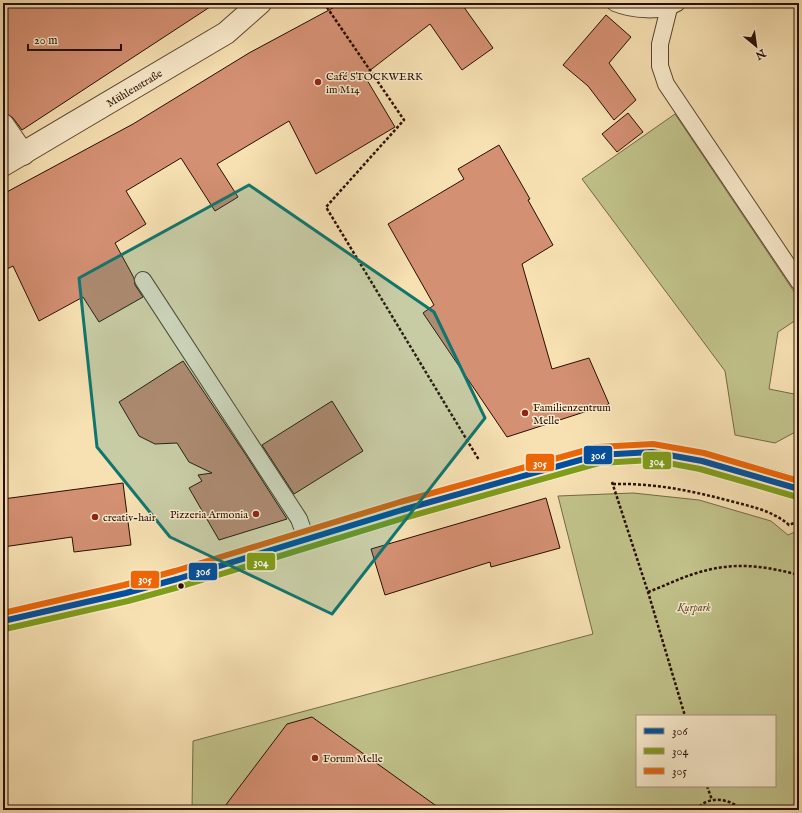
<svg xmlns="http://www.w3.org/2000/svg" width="802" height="813" font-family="'IM FELL English',serif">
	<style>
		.green { fill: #c1c28a; stroke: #746846; fill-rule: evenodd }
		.building { fill: #d49073; stroke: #280e01 }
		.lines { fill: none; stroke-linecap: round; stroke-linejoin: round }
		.service-casing { stroke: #5c432e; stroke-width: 18 }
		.pedestrian-casing { stroke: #5c432e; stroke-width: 24 }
		.minor-casing { stroke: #5c432e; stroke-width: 24 }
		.tertiary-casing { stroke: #5c432e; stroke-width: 24 }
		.path { stroke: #280e01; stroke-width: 2.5; stroke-dasharray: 3 2; stroke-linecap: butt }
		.service { stroke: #faecce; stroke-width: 16 }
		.pedestrian { stroke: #faecce; stroke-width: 22 }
		.minor { stroke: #faecce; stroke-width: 22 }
		.tertiary { stroke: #faecce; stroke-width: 22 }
		.bus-1-casing { stroke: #faecce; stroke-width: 9 }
		.bus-2-casing { stroke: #faecce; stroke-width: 9 }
		.bus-3-casing { stroke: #faecce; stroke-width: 9 }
		.bus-1 { stroke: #004f9f; stroke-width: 6 }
		.bus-2 { stroke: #7f9d19; stroke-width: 6 }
		.bus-3 { stroke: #ec6608; stroke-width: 6 }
		.marked { fill: #0f766e; fill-opacity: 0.2; stroke: #0f766e; stroke-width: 3; stroke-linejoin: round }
		.poi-dot { fill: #8f2418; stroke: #faecce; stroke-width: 1.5 }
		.bus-dot { fill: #280e01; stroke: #faecce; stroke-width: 1.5 }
		.labels { text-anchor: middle; stroke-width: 3; stroke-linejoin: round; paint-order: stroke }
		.poi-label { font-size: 11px; fill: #280e01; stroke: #faecce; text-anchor: start }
		.street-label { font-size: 11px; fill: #280e01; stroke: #faecce }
		.park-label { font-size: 11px; font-style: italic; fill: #5e4d31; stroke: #faecce }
		.line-badge { stroke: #faecce; stroke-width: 1.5 }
		.badge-label { font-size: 11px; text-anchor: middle; font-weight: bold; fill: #fff }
	</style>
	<rect width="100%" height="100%" fill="#f7e1b3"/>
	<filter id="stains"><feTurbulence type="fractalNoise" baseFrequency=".005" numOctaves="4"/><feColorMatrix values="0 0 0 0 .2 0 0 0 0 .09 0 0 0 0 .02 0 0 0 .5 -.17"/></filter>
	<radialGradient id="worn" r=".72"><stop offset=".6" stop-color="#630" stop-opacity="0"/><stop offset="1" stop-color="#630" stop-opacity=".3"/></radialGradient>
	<g class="green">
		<polygon points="675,114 799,299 799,318 778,332 769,389 799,395 799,430 775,443 735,435 725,371 582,179"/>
		<path d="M 633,493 L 699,500 L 771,521 L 788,535 L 799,530 L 799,810 L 192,810 L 193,741 L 593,634 L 558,496 ZM 637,716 L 775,716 L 775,786 L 637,786 Z"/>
	</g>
	<g class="building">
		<polygon points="3,3 216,3 22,130 13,118 3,111"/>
		<polygon points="342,3 461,3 493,48 462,70 430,24 364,75 395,127 316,174 289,121 217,164 238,197 215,211 181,158 126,191 146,224 115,243 134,278 135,285 143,297 99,322 83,297 39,321 13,266 3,271 3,194 133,124 249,53"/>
		<polygon points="606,15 631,37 609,63 636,100 614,120 588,86 563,65"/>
		<polygon points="628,113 643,132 617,152 602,134"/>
		<polygon points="499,145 530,199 528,200 553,245 522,264 552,369 589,358 609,404 507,437 423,313 434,305 388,224 464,179 458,169"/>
		<polygon points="183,361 246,455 287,519 219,540 189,488 202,481 198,475 212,473 189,462 177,443 155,444 139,436 119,402"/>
		<polygon points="332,401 363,451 294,494 262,445"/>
		<polygon points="123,483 131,545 74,552 72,537 3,547 3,499"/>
		<polygon points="546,498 560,548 491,567 490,562 385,595 371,549"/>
		<polygon points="312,717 442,810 222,810 287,724"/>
	</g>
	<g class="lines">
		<defs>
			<g id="service">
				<path d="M 615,3 C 632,10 661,13 677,3"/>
				<polyline points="669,8 660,44 660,66 666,84 799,282"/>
				<polyline points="143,280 299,519 307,541"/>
			</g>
			<polyline id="pedestrian" points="3,165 226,33 260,3"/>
			<polyline id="minor" points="3,125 23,154"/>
			<polyline id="tertiary" points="3,621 126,593 177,579 402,510 598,455 652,452 702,461 799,489"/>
		</defs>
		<use href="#service" class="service-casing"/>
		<use href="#pedestrian" class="pedestrian-casing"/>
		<use href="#minor" class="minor-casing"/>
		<use href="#tertiary" class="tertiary-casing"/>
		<g class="path">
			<polyline points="324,3 404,120 326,207 479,460"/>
			<polyline points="612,482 648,592 685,716"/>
			<path d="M 613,484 C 655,483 693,491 734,502 C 753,507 773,511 789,525 L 799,521"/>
			<path d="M 648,592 C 667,585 688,574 708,570 C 739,562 769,567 799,575"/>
			<polyline points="707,786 712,800"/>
			<path d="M 696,810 C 707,795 730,798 742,810"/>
			<polyline points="792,810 799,808"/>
		</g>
		<use href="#service" class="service"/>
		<use href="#pedestrian" class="pedestrian"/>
		<use href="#minor" class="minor"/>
		<use href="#tertiary" class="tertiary"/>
		<defs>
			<polyline id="bus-1" points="3,621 126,593 177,579 402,510 598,455 652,452 702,461 799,489"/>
			<polyline id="bus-2" points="5,629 128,601 179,587 404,518 599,463 652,460 700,469 797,497"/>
			<polyline id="bus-3" points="3,613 124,585 175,571 400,502 597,447 653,444 704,453 799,481"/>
		</defs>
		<use href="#bus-1" class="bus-1-casing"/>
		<use href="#bus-2" class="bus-2-casing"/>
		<use href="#bus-3" class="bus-3-casing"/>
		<use href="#bus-1" class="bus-1"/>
		<use href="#bus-2" class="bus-2"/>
		<use href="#bus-3" class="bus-3"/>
	</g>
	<path class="marked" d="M 249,185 L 434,312 L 485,418 L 332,614 L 170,537 L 97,447 L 79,278 Z"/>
	<g class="poi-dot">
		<circle cx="318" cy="82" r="4"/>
		<circle cx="525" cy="413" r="4"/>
		<circle cx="256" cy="514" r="4"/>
		<circle cx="95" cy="517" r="4"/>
		<circle cx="315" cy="758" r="4"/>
	</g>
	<circle class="bus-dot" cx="181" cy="586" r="3.5"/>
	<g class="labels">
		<g class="poi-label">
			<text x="326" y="80">Café STOCKWERK<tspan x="326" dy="13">im M14</tspan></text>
			<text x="533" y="411">Familienzentrum<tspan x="533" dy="13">Melle</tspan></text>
			<text x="248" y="518" text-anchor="end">Pizzeria Armonia</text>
			<text x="103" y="521">creativ-hair</text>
			<text x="323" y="762">Forum Melle</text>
		</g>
		<g class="street-label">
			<text transform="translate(134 88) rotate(-31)" y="4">Mühlenstraße</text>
		</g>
		<g class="park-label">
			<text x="694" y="611">Kurpark</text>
		</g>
	</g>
	<g class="line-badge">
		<rect x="583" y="445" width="30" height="20" rx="4" fill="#004f9f"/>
		<rect x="642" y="451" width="30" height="19" rx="4" fill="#7f9d19"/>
		<rect x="525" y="453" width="30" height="19" rx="4" fill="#ec6608"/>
		<rect x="246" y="552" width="30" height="19" rx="4" fill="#7f9d19"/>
		<rect x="188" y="562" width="30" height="19" rx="4" fill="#004f9f"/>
		<rect x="130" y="570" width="30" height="19" rx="4" fill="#ec6608"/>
	</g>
	<g class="badge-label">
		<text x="598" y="459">306</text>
		<text x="657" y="465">304</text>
		<text x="540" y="467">305</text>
		<text x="261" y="566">304</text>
		<text x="203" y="575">306</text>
		<text x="145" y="583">305</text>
	</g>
	<rect width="802" height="813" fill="none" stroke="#f7e1b3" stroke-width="16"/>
	<rect x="4" y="4" width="794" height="805" fill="none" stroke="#280e01" stroke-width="2"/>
	<rect x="8" y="8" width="786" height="797" fill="none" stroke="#280e01"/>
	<rect x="636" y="715" width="140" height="72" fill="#faecce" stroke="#a6937c"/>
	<rect x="644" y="728" width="20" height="6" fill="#004f9f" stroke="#a6937c"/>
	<text x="672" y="735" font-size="12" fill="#280e01">306</text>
	<rect x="644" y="748" width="20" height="6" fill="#7f9d19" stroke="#a6937c"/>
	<text x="672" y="755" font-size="12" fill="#280e01">304</text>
	<rect x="644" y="768" width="20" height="6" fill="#ec6608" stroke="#a6937c"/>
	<text x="672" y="775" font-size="12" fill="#280e01">305</text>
	<g transform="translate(756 46) rotate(151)" stroke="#faecce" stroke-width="3" paint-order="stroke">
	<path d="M0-3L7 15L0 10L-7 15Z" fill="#280e01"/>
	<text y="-6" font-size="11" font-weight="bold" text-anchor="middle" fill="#280e01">N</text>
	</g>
	<path d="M28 44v6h93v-6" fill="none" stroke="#280e01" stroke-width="2"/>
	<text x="34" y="44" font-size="12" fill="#280e01" stroke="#faecce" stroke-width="3" paint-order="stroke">20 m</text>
	<rect width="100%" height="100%" filter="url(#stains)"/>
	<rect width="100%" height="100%" fill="url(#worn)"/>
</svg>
